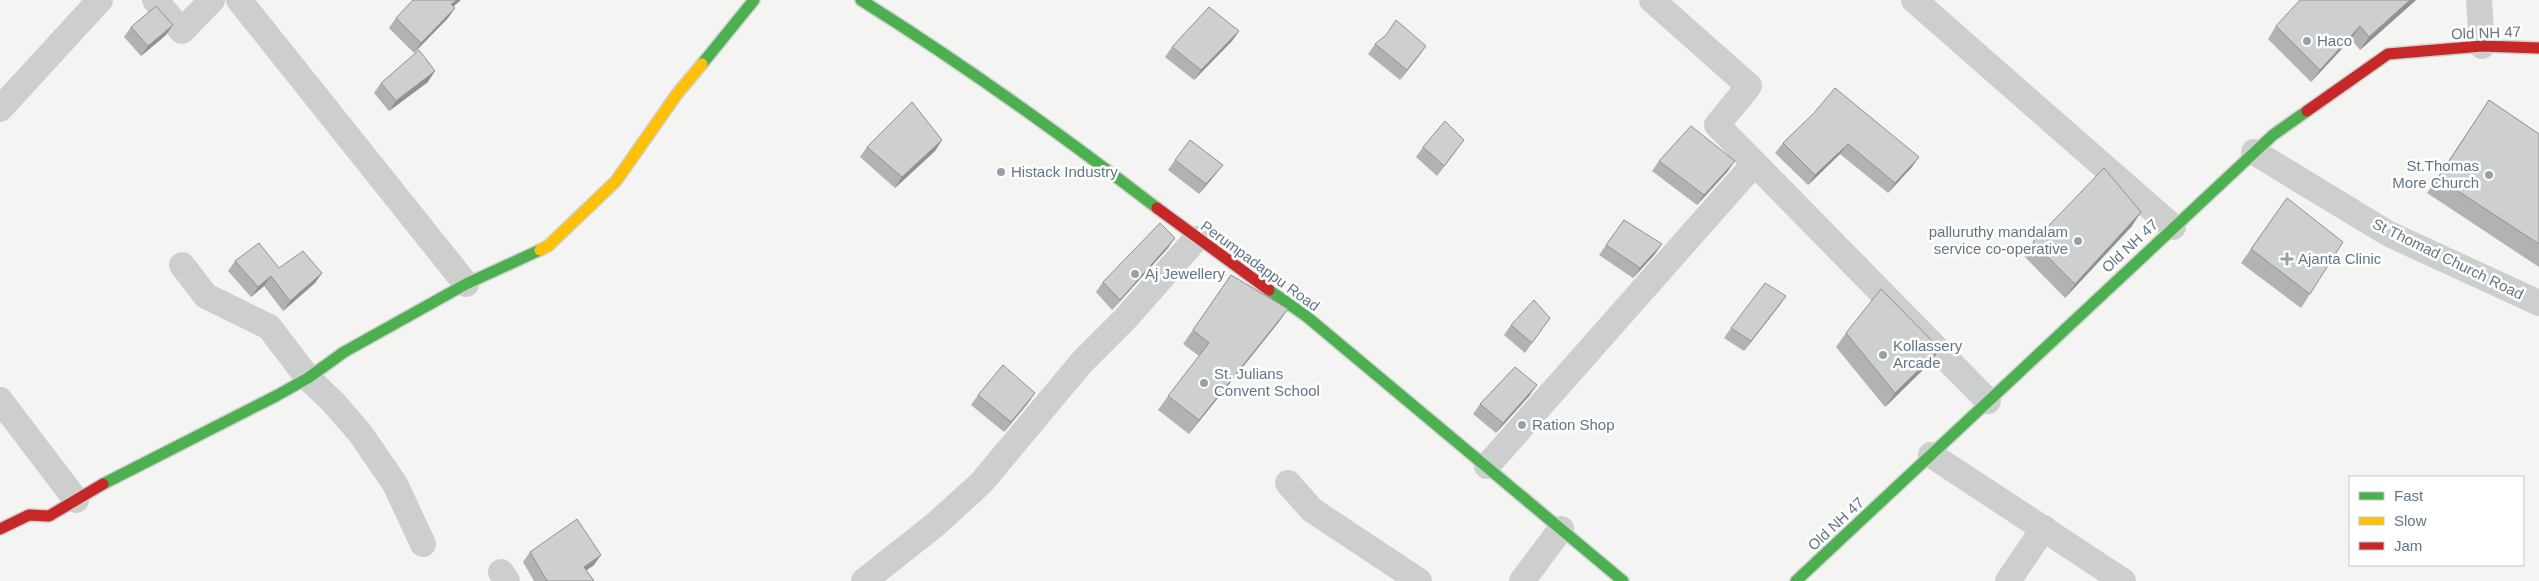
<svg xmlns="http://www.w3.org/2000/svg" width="2539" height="581" font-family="Helvetica,sans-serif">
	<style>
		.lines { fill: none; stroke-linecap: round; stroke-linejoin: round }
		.fast-casing { stroke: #cfd1d2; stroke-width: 14 }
		.slow-casing { stroke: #cfd1d2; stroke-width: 14 }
		.jam-casing { stroke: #cfd1d2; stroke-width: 14 }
		.street { stroke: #cdcfcf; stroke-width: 26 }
		.fast { stroke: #4caf50; stroke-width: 11 }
		.slow { stroke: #ffc107; stroke-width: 11 }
		.jam { stroke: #c62828; stroke-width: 11 }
		.wall { fill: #b1b3b3 }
		.shaded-wall { fill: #909292 }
		.building { fill: #ced0d0; stroke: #909292 }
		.poi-dot { fill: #95a2aa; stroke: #fff; stroke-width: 2 }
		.labels { text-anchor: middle; stroke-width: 5; stroke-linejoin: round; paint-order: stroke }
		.street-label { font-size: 15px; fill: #627684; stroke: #fff }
		.poi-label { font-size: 15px; fill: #627684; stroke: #fff; text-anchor: start }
	</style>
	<rect width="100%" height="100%" fill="#f4f4f2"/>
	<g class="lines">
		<defs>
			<g id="fast">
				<path d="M 861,0 C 963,64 1062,135 1157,208"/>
				<polyline points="702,64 754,0"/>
				<polyline points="1269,290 1306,316 1623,581"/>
				<polyline points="103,484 276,396 308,378 344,352 466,284 540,250"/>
				<polyline points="1796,581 2273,135 2307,111"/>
			</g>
			<polyline id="slow" points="540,250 548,246 616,181 677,94 702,64"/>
			<g id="jam">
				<polyline points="2307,111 2388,54 2482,46 2539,48"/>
				<polyline points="1157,208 1269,290"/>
				<polyline points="0,529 29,515 49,516 103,484"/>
			</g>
		</defs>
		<use href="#fast" class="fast-casing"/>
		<use href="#slow" class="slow-casing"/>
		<use href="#jam" class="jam-casing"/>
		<g class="street">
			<polyline points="155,0 182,31 212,0"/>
			<polyline points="239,0 466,284"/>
			<polyline points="1652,0 1749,86 1717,125 1988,401"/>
			<polyline points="1914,0 2173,227"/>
			<polyline points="2479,0 2482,46"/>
			<polyline points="0,109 100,0"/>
			<polyline points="2254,152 2389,234 2539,303"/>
			<polyline points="182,265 206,296 269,327 308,378 334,403 360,433 395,484 423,544"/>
			<polyline points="0,400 76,500"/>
			<polyline points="1931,455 2123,581"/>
			<polyline points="1487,466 1754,164"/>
			<polyline points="1288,483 1312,510 1419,581"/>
			<polyline points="501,572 507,581"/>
			<polyline points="864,581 936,524 981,483 1082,362 1125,319 1196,239"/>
			<polyline points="1522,581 1561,529"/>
			<polyline points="2008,581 2044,528"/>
		</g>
		<use href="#fast" class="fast"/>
		<use href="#slow" class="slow"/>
		<use href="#jam" class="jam"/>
	</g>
	<g class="wall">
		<polygon points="2416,0 2360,50 2351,39 2311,82 2268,39 2276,26"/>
		<polygon points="453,7 455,8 448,18 414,53 389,28 396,18"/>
		<polygon points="131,27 166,35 141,56 124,37"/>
		<polygon points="1239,31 1232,41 1194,80 1165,57 1172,47"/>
		<polygon points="1375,44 1426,46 1400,80 1368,54"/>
		<polygon points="428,82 389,111 374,93 381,83"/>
		<polygon points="2489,100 2539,134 2539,267 2427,193"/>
		<polygon points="1814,113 1912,167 1888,193 1840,154 1808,185 1775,153 1783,143"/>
		<polygon points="942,140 935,151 895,188 860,157 867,147"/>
		<polygon points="1423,147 1457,150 1437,176 1416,157"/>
		<polygon points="1175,160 1223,165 1215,175 1199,194 1168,170"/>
		<polygon points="1659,161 1728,171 1697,205 1652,171"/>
		<polygon points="2287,198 2310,294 2301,308 2241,263"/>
		<polygon points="1624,220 1655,254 1633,278 1599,255"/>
		<polygon points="2132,226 2065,298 2024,256 2033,242"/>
		<polygon points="1168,248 1112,310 1096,292 1103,282"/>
		<polygon points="235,261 279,268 322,273 315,283 283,311 264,286 251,297 228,271"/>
		<polygon points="1231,275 1288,309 1278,323 1189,434 1158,410 1168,396 1199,356 1183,344"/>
		<polygon points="1786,296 1779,306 1744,351 1724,338 1731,328"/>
		<polygon points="1550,318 1525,353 1504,335 1511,325"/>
		<polygon points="1846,333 1930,363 1885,407 1836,347"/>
		<polygon points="1035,393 1028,403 1004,432 971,405 978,395"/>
		<polygon points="1530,395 1496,433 1473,414 1480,404"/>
		<polygon points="530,552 594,565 586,570 594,581 534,581 523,562"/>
	</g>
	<g class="shaded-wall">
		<polygon points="457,0 461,0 444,15 451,4"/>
		<polygon points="2410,0 2416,0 2360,50 2369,37"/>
		<polygon points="455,8 448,18 414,53 421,43"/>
		<polygon points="173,25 166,35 141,56 148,46"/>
		<polygon points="2360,26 2351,39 2311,82 2320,70"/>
		<polygon points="1239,31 1232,41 1194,80 1201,70"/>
		<polygon points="1426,46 1419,56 1400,80 1407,70"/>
		<polygon points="435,71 428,82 389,111 396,101"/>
		<polygon points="942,140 935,151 895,188 902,177"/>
		<polygon points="1848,144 1840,154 1808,185 1815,175"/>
		<polygon points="1919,157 1912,167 1888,193 1895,183"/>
		<polygon points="1735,161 1728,171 1697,205 1704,195"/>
		<polygon points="1223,165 1215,175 1199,194 1206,184"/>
		<polygon points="2141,212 2132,226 2065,298 2075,284"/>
		<polygon points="1175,238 1168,248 1112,310 1120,300"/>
		<polygon points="1662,244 1655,254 1633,278 1640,268"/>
		<polygon points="322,273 315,283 283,311 290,301"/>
		<polygon points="271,276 264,286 251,297 258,287"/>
		<polygon points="1786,296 1779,306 1744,351 1751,341"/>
		<polygon points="1288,309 1278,323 1189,434 1199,420"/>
		<polygon points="1940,349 1930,363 1885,407 1895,393"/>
		<polygon points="1537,385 1530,395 1496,433 1503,423"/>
		<polygon points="1035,393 1028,403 1004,432 1011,422"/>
		<polygon points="601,555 594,565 577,577 584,567"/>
	</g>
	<g class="building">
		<polygon points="413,0 457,0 451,4 455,8 421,43 396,18"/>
		<polygon points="2300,0 2410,0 2369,37 2360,26 2320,70 2276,26"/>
		<polygon points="156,6 173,25 148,46 131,27"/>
		<polygon points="1209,7 1239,31 1201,70 1172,47"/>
		<polygon points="1396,20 1426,46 1407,70 1375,44 1386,35"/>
		<polygon points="419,50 435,71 396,101 381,83"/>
		<polygon points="1835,88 1919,157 1895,183 1848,144 1815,175 1783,143 1814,113"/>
		<polygon points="2489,100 2539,134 2539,244 2438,178"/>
		<polygon points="912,102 942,140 902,177 867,147"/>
		<polygon points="1445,121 1464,140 1444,166 1423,147"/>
		<polygon points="1691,126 1735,161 1704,195 1659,161"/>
		<polygon points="1190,140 1223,165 1206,184 1175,160"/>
		<polygon points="2104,168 2141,212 2075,284 2033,242"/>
		<polygon points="2287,198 2343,242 2310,294 2251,249"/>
		<polygon points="1624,220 1662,244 1640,268 1606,245"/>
		<polygon points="1160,223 1175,238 1120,300 1103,282"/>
		<polygon points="259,243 279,268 303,251 322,273 290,301 271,276 258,287 235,261"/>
		<polygon points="1231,275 1288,309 1199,420 1168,396 1209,343 1193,330"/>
		<polygon points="1765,283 1786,296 1751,341 1731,328"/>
		<polygon points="1881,289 1940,349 1895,393 1846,333"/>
		<polygon points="1534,300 1550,318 1532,343 1511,325"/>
		<polygon points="1003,365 1035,393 1011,422 978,395"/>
		<polygon points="1515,367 1537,385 1503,423 1480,404"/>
		<polygon points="577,519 601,555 584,567 594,581 547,581 530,552"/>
	</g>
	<g class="poi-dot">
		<circle cx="2307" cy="41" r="5"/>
		<circle cx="1001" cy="172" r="5"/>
		<circle cx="2489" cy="175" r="5"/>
		<circle cx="2078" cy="241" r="5"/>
		<path d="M2284.5 251.5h5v5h5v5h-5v5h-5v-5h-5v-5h5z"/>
		<circle cx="1135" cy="274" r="5"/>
		<circle cx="1883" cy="355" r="5"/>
		<circle cx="1204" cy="383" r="5"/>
		<circle cx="1522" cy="425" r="5"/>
	</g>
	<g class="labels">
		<g class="street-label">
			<text transform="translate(2486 33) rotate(-2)" y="5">Old NH 47</text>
			<text transform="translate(2130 246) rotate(-43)" y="5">Old NH 47</text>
			<text transform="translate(2448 259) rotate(26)" y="5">St Thomad Church Road</text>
			<text transform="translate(1260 266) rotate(36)" y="5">Perumpadappu Road</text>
			<text transform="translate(1836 524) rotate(-43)" y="5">Old NH 47</text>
		</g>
		<g class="poi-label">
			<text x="2317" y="46">Haco</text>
			<text x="2479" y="171" text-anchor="end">St.Thomas<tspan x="2479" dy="17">More Church</tspan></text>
			<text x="1011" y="177">Histack Industry</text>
			<text x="2068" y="237" text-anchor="end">palluruthy mandalam<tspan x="2068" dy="17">service co-operative</tspan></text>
			<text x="2298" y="264">Ajanta Clinic</text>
			<text x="1145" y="279">Aj Jewellery</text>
			<text x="1893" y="351">Kollassery<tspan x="1893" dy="17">Arcade</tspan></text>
			<text x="1214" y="379">St. Julians<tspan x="1214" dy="17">Convent School</tspan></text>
			<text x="1532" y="430">Ration Shop</text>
		</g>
	</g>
	<rect x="2349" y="476" width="175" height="90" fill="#ffffff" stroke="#c0c8ce"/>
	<rect x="2359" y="492" width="25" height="8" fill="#4caf50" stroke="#c0c8ce"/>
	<text x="2394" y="501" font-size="15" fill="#627684">Fast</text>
	<rect x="2359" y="517" width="25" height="8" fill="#ffc107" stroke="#c0c8ce"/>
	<text x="2394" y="526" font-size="15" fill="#627684">Slow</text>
	<rect x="2359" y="542" width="25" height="8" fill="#c62828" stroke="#c0c8ce"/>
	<text x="2394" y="551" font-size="15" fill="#627684">Jam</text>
</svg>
